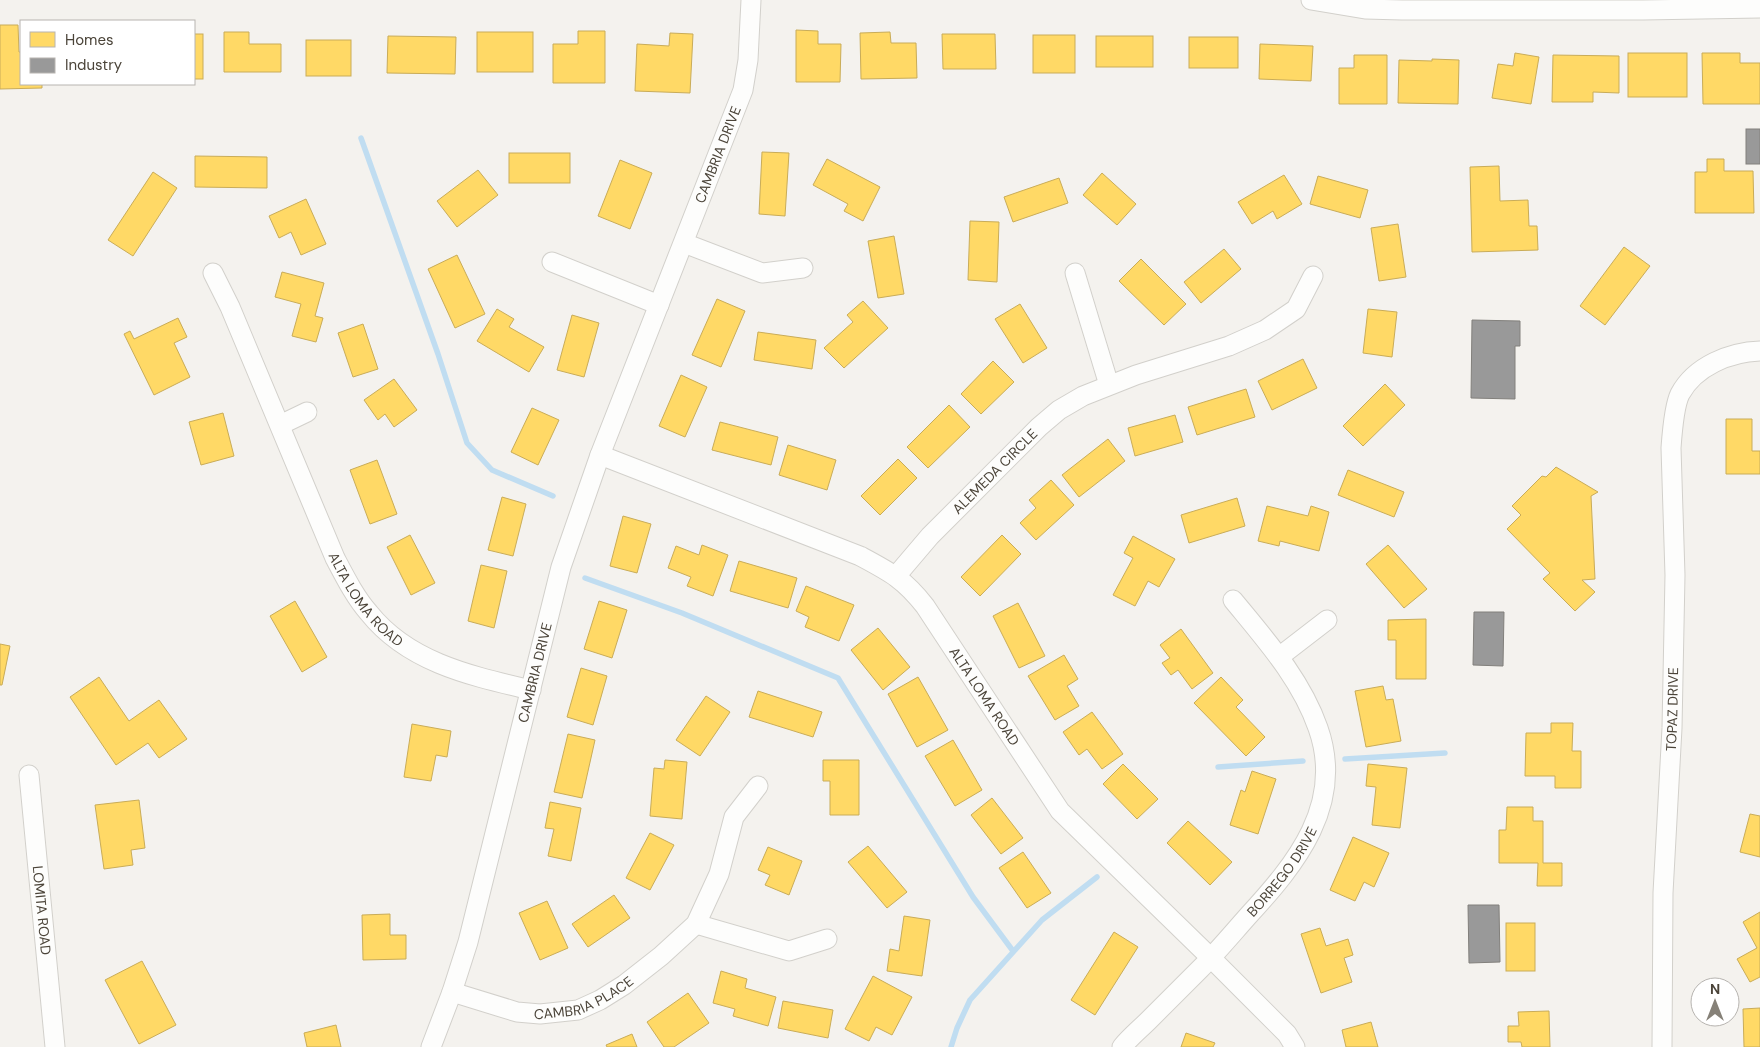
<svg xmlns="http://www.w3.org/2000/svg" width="1760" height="1047" font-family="'DM Sans',sans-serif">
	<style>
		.homes { fill: #ffd966; stroke: #c9ac58 }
		.industry { fill: #999; stroke: #82807c }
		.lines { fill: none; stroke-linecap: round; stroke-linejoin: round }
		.stream { stroke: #c0ddf1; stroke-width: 5.5 }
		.street-casing { stroke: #d2d0cb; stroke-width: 21 }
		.street { stroke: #fdfdfc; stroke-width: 19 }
		.labels { text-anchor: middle; stroke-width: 5; stroke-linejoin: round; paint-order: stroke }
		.street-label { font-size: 14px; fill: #4b4439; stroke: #fff }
	</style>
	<rect width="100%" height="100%" fill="#f4f2ee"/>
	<g class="homes">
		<polygon points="0,25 18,25 19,52 21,52 21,84 42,84 42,88 0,89"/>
		<polygon points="796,30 818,31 818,44 841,44 840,82 796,82"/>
		<polygon points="578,31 605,31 605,83 553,83 553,44 578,44"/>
		<polygon points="224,32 249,32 249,44 281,44 281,72 224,72"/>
		<rect x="477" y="32" width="56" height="40"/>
		<polygon points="890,32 891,43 916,43 917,78 861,79 860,33"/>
		<polygon points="670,33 693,34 690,93 635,91 637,44 669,46"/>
		<rect x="194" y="34" width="9" height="45"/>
		<polygon points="942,34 995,34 996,69 943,69"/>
		<rect x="1033" y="35" width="42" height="38"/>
		<polygon points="388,36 456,37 455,74 387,73"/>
		<rect x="1096" y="36" width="57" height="31"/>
		<rect x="1189" y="37" width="49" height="31"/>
		<rect x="306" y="40" width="45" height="36"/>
		<polygon points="1260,44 1313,46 1311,81 1259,79"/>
		<polygon points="1515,53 1539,57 1531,104 1492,98 1498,64 1513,66"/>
		<rect x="1628" y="53" width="59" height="44"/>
		<polygon points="1702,53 1740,53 1740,63 1760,63 1760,104 1703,104"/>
		<polygon points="1354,55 1387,55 1387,104 1339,104 1339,68 1354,68"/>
		<polygon points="1553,55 1619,56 1619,93 1593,92 1593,102 1552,102"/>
		<polygon points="1432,59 1459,60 1458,104 1398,103 1399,60 1432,61"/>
		<polygon points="762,152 789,153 785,216 759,214"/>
		<rect x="509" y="153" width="61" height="30"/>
		<polygon points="195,156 267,157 267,188 195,187"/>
		<polygon points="827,159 880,187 863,221 844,211 848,204 813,185"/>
		<polygon points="1707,159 1724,159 1724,171 1753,171 1754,213 1695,213 1695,172 1707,172"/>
		<polygon points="620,160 652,173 630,229 598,216"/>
		<polygon points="1499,166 1500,201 1528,200 1529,226 1537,226 1538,250 1472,252 1470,167"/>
		<polygon points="478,170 498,195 457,227 437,201"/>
		<polygon points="153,172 177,188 133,256 108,240"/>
		<polygon points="1102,173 1136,204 1117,225 1083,195"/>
		<polygon points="1284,175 1302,204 1277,219 1273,211 1252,224 1238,202"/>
		<polygon points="1318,176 1368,190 1360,218 1310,204"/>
		<polygon points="1059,178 1068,203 1013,222 1004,197"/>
		<polygon points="306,199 326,244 301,255 291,232 279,238 269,216"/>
		<polygon points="970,221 999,222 997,282 968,280"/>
		<polygon points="1398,224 1406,277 1379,281 1371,228"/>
		<polygon points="894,236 904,294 878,298 868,241"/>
		<polygon points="1624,247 1650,266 1605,325 1580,306"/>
		<polygon points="1224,249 1241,269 1201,303 1184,282"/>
		<polygon points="457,255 485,314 455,328 428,269"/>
		<polygon points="1141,259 1186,304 1164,325 1119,281"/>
		<polygon points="282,272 324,283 315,316 323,318 316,342 292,336 301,304 275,297"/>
		<polygon points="717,299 745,311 721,367 692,355"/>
		<polygon points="863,301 888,328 844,368 824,348 853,322 847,315"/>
		<polygon points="1020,304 1047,348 1023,363 995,319"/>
		<polygon points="497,309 514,319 509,327 544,347 529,372 477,341"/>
		<polygon points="1368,309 1397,312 1392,357 1363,353"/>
		<polygon points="572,315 599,323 584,377 557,370"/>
		<polygon points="178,318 187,337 174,343 190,377 154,395 124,334 130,331 134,339"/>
		<polygon points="363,324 378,369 353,377 338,333"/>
		<polygon points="758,332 816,340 812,369 754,360"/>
		<polygon points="1303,359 1317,388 1272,410 1258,381"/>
		<polygon points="993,361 1014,382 981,414 961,394"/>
		<polygon points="681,375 707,387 685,437 659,426"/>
		<polygon points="394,379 417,410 394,427 385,414 378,420 364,400"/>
		<polygon points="1385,384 1405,405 1363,446 1343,426"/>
		<polygon points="1246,389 1255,417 1197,435 1188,407"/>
		<polygon points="949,405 970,427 928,468 907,447"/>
		<polygon points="532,408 559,420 538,465 511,452"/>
		<polygon points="223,413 234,456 201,465 189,422"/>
		<polygon points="1175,415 1183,442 1135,456 1128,428"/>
		<polygon points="1726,419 1752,419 1752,451 1760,451 1760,474 1726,474"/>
		<polygon points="720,422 778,437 771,465 712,450"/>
		<polygon points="1108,439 1125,461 1079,497 1062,475"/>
		<polygon points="788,445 836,460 827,490 779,475"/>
		<polygon points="898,459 917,478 880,515 861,496"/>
		<polygon points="377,460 397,514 370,524 350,470"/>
		<polygon points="1556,467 1598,492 1591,496 1595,579 1582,580 1595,592 1575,611 1543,579 1550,573 1507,529 1521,515 1512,506 1542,476 1546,477"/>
		<polygon points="1348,470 1404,492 1394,517 1338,495"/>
		<polygon points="1051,480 1074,505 1036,540 1020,523 1036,508 1029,500"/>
		<polygon points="502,497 526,504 513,556 488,550"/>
		<polygon points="1237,498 1245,526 1189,543 1181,515"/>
		<polygon points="1267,506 1308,516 1311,506 1329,512 1319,551 1280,541 1279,546 1258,541"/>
		<polygon points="623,516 651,524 637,573 610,566"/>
		<polygon points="410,535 435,583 411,595 387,547"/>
		<polygon points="1002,535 1021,554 980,596 961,577"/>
		<polygon points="1133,536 1175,559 1159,587 1148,581 1135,606 1113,595 1133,558 1124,553"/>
		<polygon points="702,545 728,555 713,596 687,586 691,577 668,568 676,546 699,555"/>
		<polygon points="1388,545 1427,589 1404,608 1366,564"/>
		<polygon points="739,561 797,578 788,608 730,591"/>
		<polygon points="481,565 507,571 494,628 468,621"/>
		<polygon points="806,586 854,605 839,641 805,627 809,617 796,611"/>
		<polygon points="295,601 327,657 302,672 270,616"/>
		<polygon points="599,601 627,610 612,658 584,649"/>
		<polygon points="1018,603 1045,656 1019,668 993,616"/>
		<polygon points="1426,619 1426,679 1396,679 1396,640 1388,640 1388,620"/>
		<polygon points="878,628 910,667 883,690 851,650"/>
		<polygon points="1181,629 1213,673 1192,689 1178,670 1171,675 1162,663 1170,658 1160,645"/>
		<polygon points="0,644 10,646 2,685 0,685"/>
		<polygon points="1064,655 1078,679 1067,686 1079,706 1055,720 1028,676"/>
		<polygon points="581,668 607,676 593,725 567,717"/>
		<polygon points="99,677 129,721 159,700 187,739 159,758 148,743 116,765 70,697"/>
		<polygon points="918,677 948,730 917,747 888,694"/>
		<polygon points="1221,677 1243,700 1236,707 1265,737 1246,756 1194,703"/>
		<polygon points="1383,686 1386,700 1393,699 1401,741 1366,747 1355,691"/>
		<polygon points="758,691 822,712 813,737 749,717"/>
		<polygon points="706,696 730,712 700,756 676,740"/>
		<polygon points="1092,712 1123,754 1102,769 1087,749 1079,755 1063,732"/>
		<polygon points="1551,723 1573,723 1572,751 1581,751 1581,788 1555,788 1555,776 1525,776 1526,733 1551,733"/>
		<polygon points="412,724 451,731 447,757 436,755 431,781 404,777"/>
		<polygon points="568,734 595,740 582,798 554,792"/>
		<polygon points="953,740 982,790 955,806 925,756"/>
		<polygon points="665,760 687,762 682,819 650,816 654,768 664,769"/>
		<polygon points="823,760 859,760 859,815 830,815 830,781 823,781"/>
		<polygon points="1123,764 1158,799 1137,819 1103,784"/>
		<polygon points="1368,764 1407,768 1400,828 1372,825 1376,787 1366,786"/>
		<polygon points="1252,771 1276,779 1258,834 1230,825 1241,790 1245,792"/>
		<polygon points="992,798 1023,838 1001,854 971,815"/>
		<polygon points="139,800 145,848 131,850 133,865 104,869 95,805"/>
		<polygon points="550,802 581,808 571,861 548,856 554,829 545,828"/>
		<polygon points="1507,807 1533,807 1533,821 1543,821 1543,863 1562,863 1562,886 1537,886 1538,863 1499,863 1499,830 1506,830"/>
		<polygon points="1750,814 1760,816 1760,857 1740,852"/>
		<polygon points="1188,821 1232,862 1210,885 1167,843"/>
		<polygon points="650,833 674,845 650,890 626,878"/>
		<polygon points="1353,837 1389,853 1374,887 1364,882 1355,901 1330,890"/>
		<polygon points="868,846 907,892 887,908 848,862"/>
		<polygon points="768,847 802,861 789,895 765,885 770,875 758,870"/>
		<polygon points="1023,852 1051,893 1027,908 999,868"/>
		<polygon points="614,895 630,918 588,947 572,924"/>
		<polygon points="547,901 568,948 540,960 519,913"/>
		<polygon points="1760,912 1760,977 1750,982 1737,959 1757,948 1743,922"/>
		<polygon points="390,914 390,935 406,935 406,959 363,960 362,915"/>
		<polygon points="904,916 930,920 922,976 887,971 890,949 899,951"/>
		<rect x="1506" y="923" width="29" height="48"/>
		<polygon points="1320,928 1326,946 1348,939 1353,955 1344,958 1352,982 1321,993 1301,934"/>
		<polygon points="1114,932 1138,947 1095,1015 1071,1000"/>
		<polygon points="142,961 176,1025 139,1044 105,980"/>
		<polygon points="721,971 747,979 745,988 776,997 768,1026 733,1016 735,1009 713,1003"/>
		<polygon points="873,976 912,997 892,1035 876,1027 869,1041 845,1029"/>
		<polygon points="688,993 709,1023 674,1047 664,1047 647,1022"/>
		<polygon points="783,1001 833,1010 828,1038 778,1028"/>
		<polygon points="1760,1008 1760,1047 1744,1047 1743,1009"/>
		<polygon points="1549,1011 1550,1047 1522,1047 1521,1042 1508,1042 1508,1026 1519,1026 1518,1012"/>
		<polygon points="1371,1022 1378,1047 1346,1047 1342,1030"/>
		<polygon points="336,1025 341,1047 307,1047 304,1033"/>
		<polygon points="1186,1033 1215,1043 1213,1047 1181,1047"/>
		<polygon points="632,1034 637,1047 607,1047 606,1045"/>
	</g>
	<g class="industry">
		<rect x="1746" y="129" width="14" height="35"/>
		<polygon points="1472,320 1520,321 1520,346 1515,346 1515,399 1471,398"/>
		<polygon points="1474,612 1504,612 1503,666 1473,665"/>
		<polygon points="1468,905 1499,905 1500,962 1469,963"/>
	</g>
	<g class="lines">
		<g class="stream">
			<polyline points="361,138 438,354 467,443 492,470 553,496"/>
			<polyline points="585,578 682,613 838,678 973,897 1013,951"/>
			<polyline points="1345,759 1445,753"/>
			<polyline points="1218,767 1303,761"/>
			<polyline points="951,1047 957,1028 970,1000 1042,920 1097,877"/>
		</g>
		<defs>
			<g id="street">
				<polyline points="1311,0 1365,9 1402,10 1643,10 1760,8"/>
				<polyline points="684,243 762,273 803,268"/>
				<polyline points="552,262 659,305"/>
				<path id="s1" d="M 213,273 L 230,307 L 335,558 C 345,577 355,597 369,613 C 409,663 472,676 531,690"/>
				<polyline points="1075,273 1109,385"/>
				<polyline points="280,425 307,412"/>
				<path id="s2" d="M 600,455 L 860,556 C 890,572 904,579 925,606 L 1060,811 L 1211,958 L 1287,1034 L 1295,1047"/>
				<path id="s3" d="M 896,576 L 930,536 L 1039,427 L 1059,410 L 1083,396 L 1136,375 L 1229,346 L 1265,330 L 1296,309 L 1313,276"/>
				<polyline points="1279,657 1327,620"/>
				<path id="s4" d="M 29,775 L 55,1047"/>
				<polyline points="696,924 789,951 827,939"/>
				<path id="s5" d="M 452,992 L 517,1012 L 540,1014 L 578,1010 L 600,1000 L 624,985 L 661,956 L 696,924 L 719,874 L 734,817 L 758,786"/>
				<path id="s6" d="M 431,1047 L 452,992 L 468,942 L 561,567 L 600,455 L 743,90 L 748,60 L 751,0"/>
				<path id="s7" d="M 1122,1047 C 1130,1037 1140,1029 1149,1020 C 1166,1003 1183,986 1200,969 C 1217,952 1232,934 1248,916 C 1296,864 1345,804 1318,728 C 1301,679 1265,639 1233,600"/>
				<path id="s8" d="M 1662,1047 L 1663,893 L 1672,728 L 1675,575 L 1671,448 C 1672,434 1674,406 1680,394 C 1695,366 1730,352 1760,351"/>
			</g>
		</defs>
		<use href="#street" class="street-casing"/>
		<use href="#street" class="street"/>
	</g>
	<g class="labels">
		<g class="street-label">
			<text dy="5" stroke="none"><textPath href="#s6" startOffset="939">CAMBRIA DRIVE</textPath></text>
			<text dy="5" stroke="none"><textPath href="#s3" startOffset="144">ALEMEDA CIRCLE</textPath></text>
			<text dy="5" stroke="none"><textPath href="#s1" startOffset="362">ALTA LOMA ROAD</textPath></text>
			<text dy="5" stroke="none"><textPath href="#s6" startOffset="389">CAMBRIA DRIVE</textPath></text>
			<text dy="5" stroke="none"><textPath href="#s2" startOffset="470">ALTA LOMA ROAD</textPath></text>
			<text dy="5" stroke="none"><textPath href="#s8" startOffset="338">TOPAZ DRIVE</textPath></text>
			<text dy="5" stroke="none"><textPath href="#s7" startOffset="238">BORREGO DRIVE</textPath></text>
			<text dy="5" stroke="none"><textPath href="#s4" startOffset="136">LOMITA ROAD</textPath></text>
			<text dy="5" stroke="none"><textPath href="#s5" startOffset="138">CAMBRIA PLACE</textPath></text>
		</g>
	</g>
	<rect x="20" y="20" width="175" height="65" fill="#ffffff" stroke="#b7b4b0"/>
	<rect x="30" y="32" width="25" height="15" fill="#ffd966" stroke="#b7b4b0"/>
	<text x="65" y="45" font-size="15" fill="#4b4439">Homes</text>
	<rect x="30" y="58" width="25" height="15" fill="#999999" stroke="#b7b4b0"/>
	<text x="65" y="70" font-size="15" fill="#4b4439">Industry</text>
	<g transform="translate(1715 1002)"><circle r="24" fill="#ffffff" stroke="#b7b4b0"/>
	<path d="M0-4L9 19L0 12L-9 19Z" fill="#868178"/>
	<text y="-8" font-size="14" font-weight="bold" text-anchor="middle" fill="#4b4439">N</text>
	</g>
</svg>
